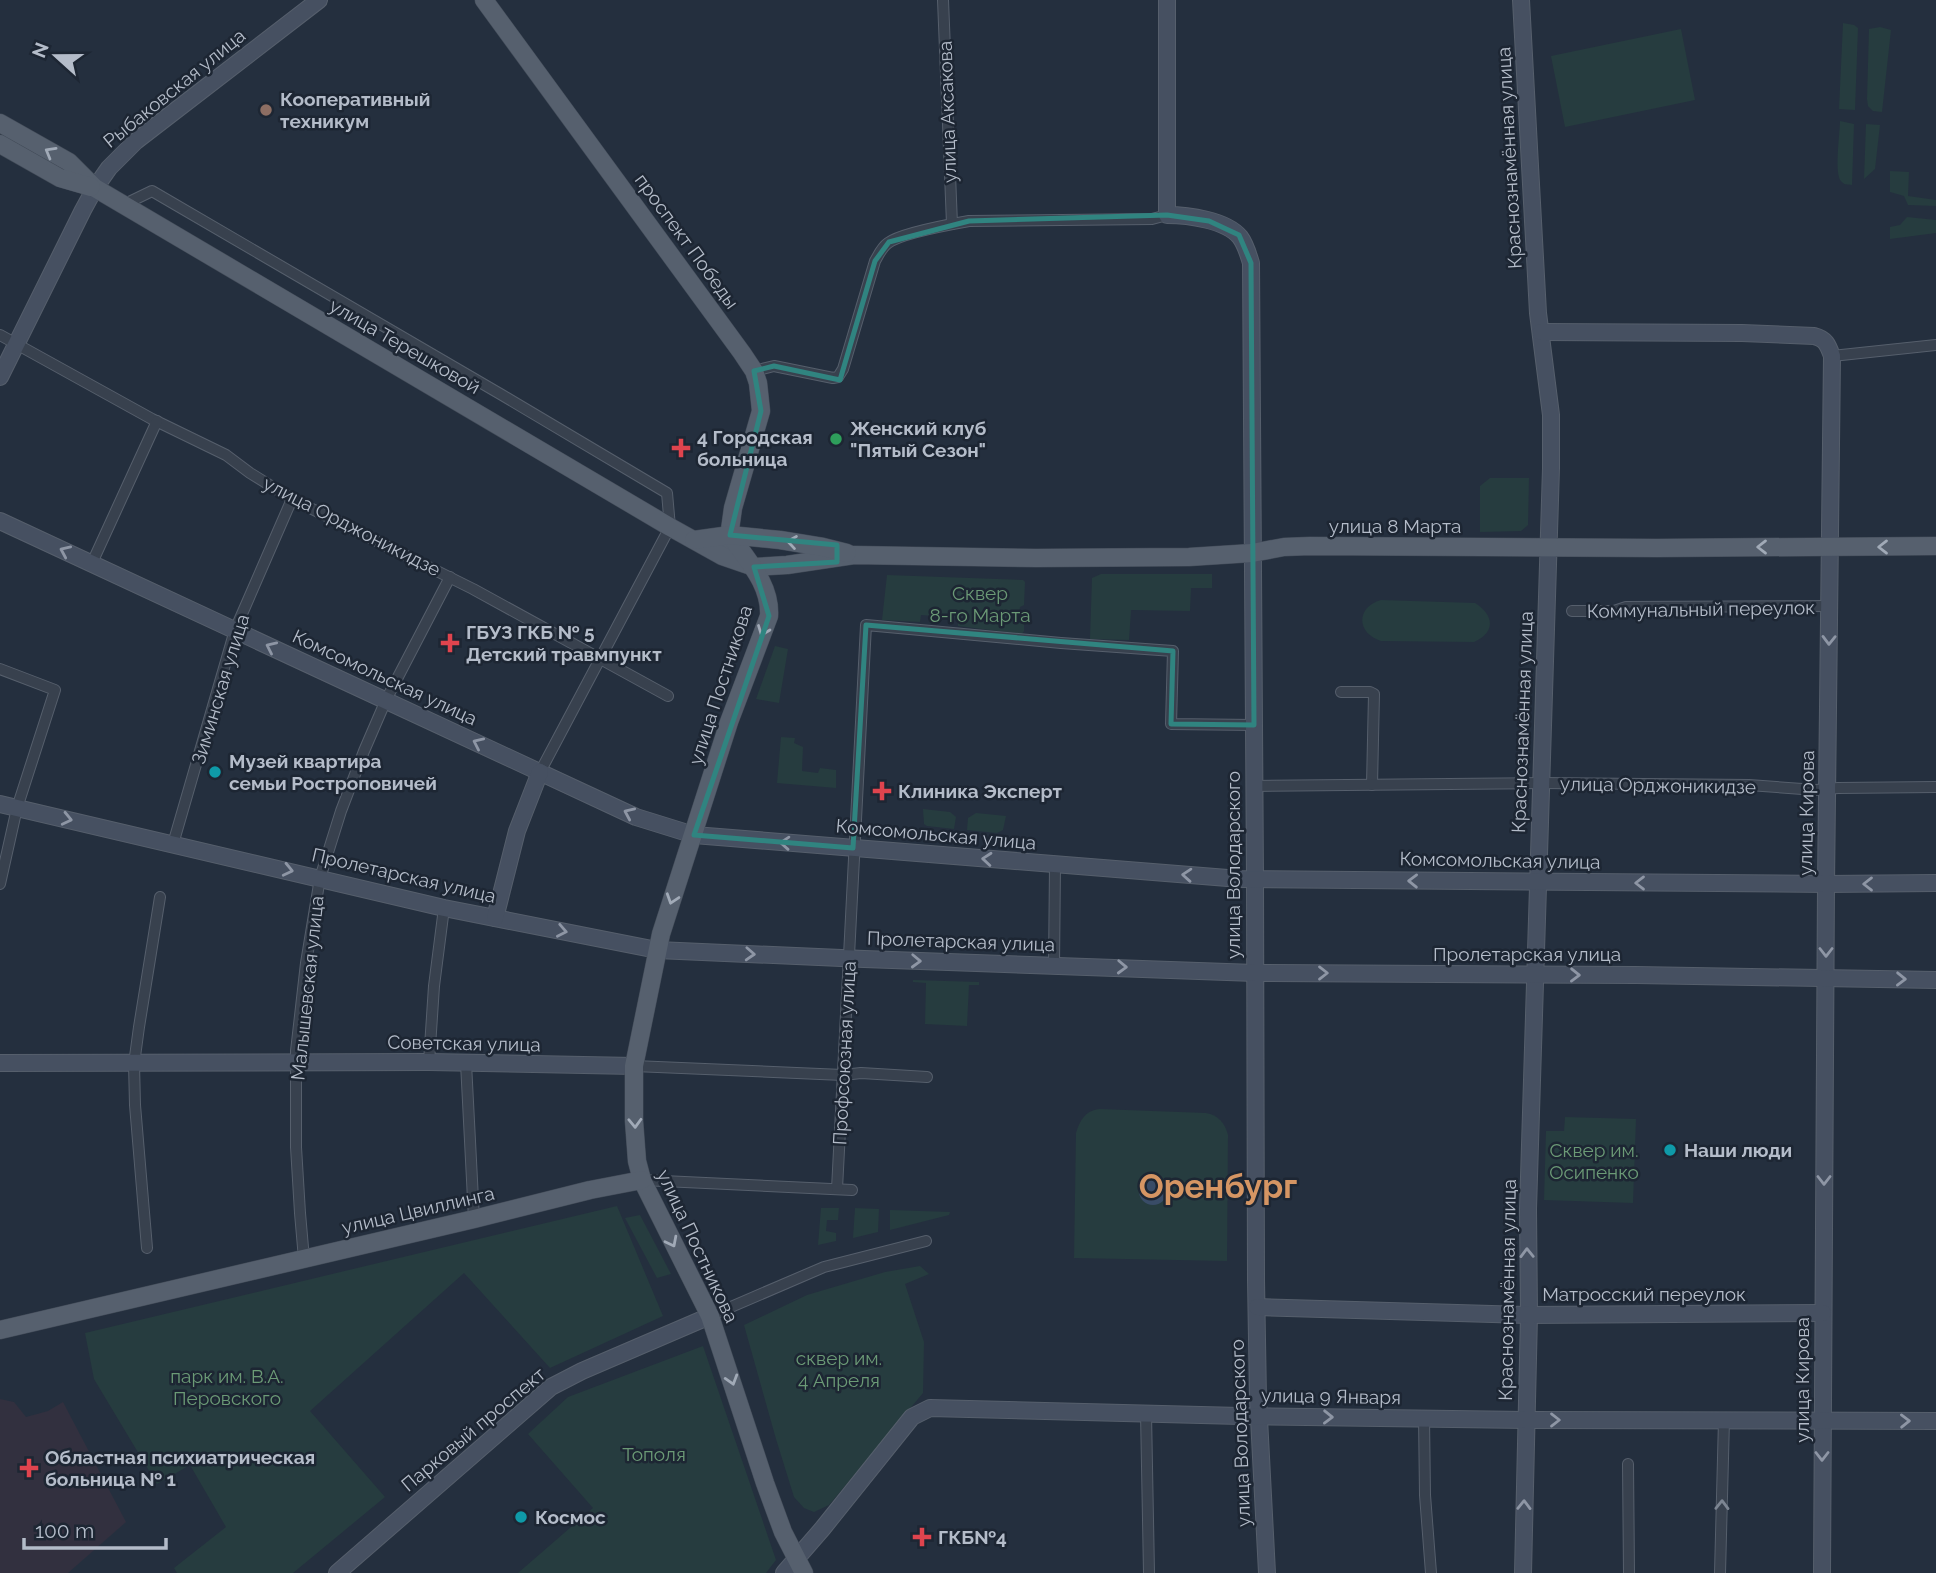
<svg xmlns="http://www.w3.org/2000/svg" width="1936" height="1573" font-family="Raleway,sans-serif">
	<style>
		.medical { fill: #32303f }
		.green { fill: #263c3f }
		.water { fill: #394c67 }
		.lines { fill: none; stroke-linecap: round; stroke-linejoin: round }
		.street-casing { stroke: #565f6c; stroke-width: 12 }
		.secondary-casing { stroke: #565f6c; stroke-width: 18 }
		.primary-casing { stroke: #414a57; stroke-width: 19 }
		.street { stroke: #38414e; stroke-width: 10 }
		.secondary { stroke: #465061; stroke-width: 16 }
		.primary { stroke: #56606e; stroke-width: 18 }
		.oneway { stroke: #a1aab7 }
		.oneway2 { stroke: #8e96a5 }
		.oneway3 { stroke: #7c8592 }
		.marked { fill: none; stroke: #308480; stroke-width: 5; stroke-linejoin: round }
		.education-dot { fill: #8d6e63; stroke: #1d2633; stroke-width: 2.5 }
		.leisure-dot { fill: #2e9e5b; stroke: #1d2633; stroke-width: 2.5 }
		.health-dot { fill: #e0444e; stroke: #1d2633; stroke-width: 2.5 }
		.culture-dot { fill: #0f9aa8; stroke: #1d2633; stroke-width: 2.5 }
		.labels { text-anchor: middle; stroke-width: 5; stroke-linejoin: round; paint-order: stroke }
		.street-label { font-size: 19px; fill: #b4bcc9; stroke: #1d2633 }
		.poi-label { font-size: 19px; font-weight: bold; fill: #b4bcc9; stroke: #1d2633; text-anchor: start }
		.park-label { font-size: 19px; fill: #6b9a76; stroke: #1d2633 }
		.town-label { font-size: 33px; font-weight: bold; fill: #d59563; stroke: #1d2633 }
	</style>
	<rect width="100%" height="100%" fill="#242f3e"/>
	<polygon class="medical" points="0,1399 14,1402 26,1417 48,1411 63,1402 126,1522 68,1573 0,1573"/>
	<g class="green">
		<polygon points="1843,23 1854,25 1858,28 1855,110 1839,109"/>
		<polygon points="1880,27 1891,30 1882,112 1873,111 1868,106 1867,99 1869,29"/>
		<polygon points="1681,29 1695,100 1565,127 1551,56"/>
		<path d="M 1840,121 L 1854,124 L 1852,185 C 1847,184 1845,186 1841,181 C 1834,173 1840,133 1840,121 Z"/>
		<polygon points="1866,124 1880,125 1875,169 1864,179"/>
		<polygon points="1890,171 1909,172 1908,196 1936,200 1936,206 1908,205 1904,196 1890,192"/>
		<polygon points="1907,217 1936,220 1936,233 1890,239 1890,227 1900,225"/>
		<polygon points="1490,478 1529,478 1528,525 1521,531 1480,532 1480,486"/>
		<polygon points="1101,574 1212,574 1212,588 1191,588 1190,611 1131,610 1129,640 1090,639 1092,578"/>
		<polygon points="887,575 1023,580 1025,582 1024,605 1020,607 1018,623 1024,624 1024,631 1022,634 958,626 958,618 921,615 920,622 882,620"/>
		<path d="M 1381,600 L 1475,603 C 1494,615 1496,632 1474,642 L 1381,641 C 1356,633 1356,607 1381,600 Z"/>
		<polygon points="775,646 788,649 779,703 756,699"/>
		<polygon points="781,737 795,738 794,743 803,747 802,771 818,773 820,768 836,770 836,788 777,783"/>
		<polygon points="923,809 950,812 956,817 954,829 927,826 924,824"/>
		<polygon points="976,813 1006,816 1003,830 997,833 967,830 968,818"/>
		<polygon points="913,980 979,982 979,985 969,985 967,1026 925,1024 926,983 913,982"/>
		<path d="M 1099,1109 L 1206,1113 C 1218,1115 1225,1123 1228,1135 L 1227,1261 L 1074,1258 L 1076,1133 C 1080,1120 1085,1111 1099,1109 Z"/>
		<polygon points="1565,1117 1636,1119 1633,1203 1544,1200 1546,1131 1564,1131"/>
		<polygon points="617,1206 663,1316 550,1368 464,1273 310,1411 385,1497 293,1573 177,1573 174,1568 226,1527 190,1465 157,1484 94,1379 85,1333"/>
		<polygon points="821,1208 839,1208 838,1220 827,1220 826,1231 836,1233 836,1241 818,1245"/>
		<polygon points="855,1208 879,1209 878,1232 853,1238"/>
		<polygon points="890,1210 950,1212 949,1215 890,1230"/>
		<polygon points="640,1215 671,1274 657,1278 625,1218"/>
		<polygon points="920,1266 929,1274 905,1284 924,1342 923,1393 829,1505 814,1512 804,1508 794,1497 776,1439 744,1325 807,1295 885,1272"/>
		<polygon points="703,1346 776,1560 766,1573 518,1573 593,1508 528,1434 568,1397"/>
	</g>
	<circle class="water" cx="1153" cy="1191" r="14"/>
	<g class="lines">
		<defs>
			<g id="street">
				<polyline points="943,0 952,224"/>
				<polyline points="123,205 152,191 502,395 667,493 670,527 540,772"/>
				<polyline points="0,335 152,419 226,455 250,473 292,499 473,589 668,696"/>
				<polyline points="1832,356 1936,345"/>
				<path d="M 754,371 L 774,366 L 833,378 L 838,377 L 843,369 L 875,261 C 879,254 882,247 888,243 C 901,233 952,224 969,221 L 1152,219 L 1167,215"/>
				<polyline points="92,563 157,421"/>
				<polyline points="1572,611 1614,611 1626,607 1830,606"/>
				<polyline points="0,669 55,690 17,808 0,884"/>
				<polyline points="1341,692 1370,692 1374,694 1372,785"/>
				<polyline points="1254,786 1541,783 1749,785 1816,790 1838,788 1936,787"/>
				<polyline points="173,844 235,630 292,499"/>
				<polyline points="1054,965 1055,865"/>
				<polyline points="429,1062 434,986 444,908"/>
				<polyline points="466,1063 474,1219"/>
				<polyline points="634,1066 843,1075 861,1073 927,1077"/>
				<polyline points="642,1180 852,1190"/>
				<path d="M 837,1189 C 848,1001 855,813 866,625 L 1061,643 L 1173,651 L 1171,724 L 1254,725"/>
				<polyline points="147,1248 135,1105 134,1064 139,1027 160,897"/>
				<polyline points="304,1259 300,1213 296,1147 296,1051 306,963 320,878 341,811 364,751 386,700 450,577"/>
				<polyline points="710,1316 824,1267 926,1241"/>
				<polyline points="1146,1413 1149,1573"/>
				<polyline points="1424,1418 1425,1495 1431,1573"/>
				<polyline points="1628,1464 1629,1573"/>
				<polyline points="1720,1573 1724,1420"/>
			</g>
			<g id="secondary">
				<path d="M 1167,0 L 1167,215 C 1188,215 1226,220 1240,237 C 1246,245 1248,254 1251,263 L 1255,879 L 1256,1280 L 1258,1399 L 1267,1573"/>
				<polyline points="1521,0 1538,313 1551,415 1551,468 1528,1209 1529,1315 1523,1573"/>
				<path d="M 1541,332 L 1742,333 L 1814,336 C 1826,339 1828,345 1832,356 L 1826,884 L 1822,1573"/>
				<polyline points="0,377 83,210 95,188 109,168 136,141 319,0"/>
				<polyline points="0,521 636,817 694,835 1240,879 1826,884 1936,883"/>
				<polyline points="0,804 444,908 657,950 864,959 1255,973 1636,975 1936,980"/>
				<polyline points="495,918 517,831 540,772"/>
				<polyline points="0,1063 429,1062 634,1066"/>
				<polyline points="1257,1307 1529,1315 1823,1313"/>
				<polyline points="337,1573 551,1387 582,1371 710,1316"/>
				<polyline points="784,1573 823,1528 912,1417 930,1408 1240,1416 1526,1420 1936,1421"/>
			</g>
			<g id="primary">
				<polyline points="484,0 742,353 754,371 758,383 761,411 733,508 728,544"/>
				<polyline points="0,123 69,162 95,188 670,527 722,556 754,567 787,565 854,555 1036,558 1189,557 1252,553 1284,547 1310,546 1657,548 1936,546"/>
				<polyline points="0,144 60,178 91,187"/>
				<path d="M 730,535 C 746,559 771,584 769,616 L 729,722 L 661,934 L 634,1066 L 634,1121 L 637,1161 L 642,1180 L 710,1316 L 765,1483 L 783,1532 L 804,1573"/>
				<polyline points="694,540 730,535 780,540 823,547 847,553"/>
				<polyline points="0,1330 474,1219 590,1190 642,1180"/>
			</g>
		</defs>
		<use href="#street" class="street-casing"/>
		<use href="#secondary" class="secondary-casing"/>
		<use href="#primary" class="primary-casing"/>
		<use href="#street" class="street"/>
		<use href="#secondary" class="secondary"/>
		<use href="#primary" class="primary"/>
	</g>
	<defs><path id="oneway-chevron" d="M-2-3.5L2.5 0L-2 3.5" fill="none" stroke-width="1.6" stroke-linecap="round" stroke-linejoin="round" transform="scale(1.75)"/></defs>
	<g class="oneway">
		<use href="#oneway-chevron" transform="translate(50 152) rotate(-150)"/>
		<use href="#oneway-chevron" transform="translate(792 542) rotate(-171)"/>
		<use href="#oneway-chevron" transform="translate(1762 547) rotate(180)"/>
		<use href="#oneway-chevron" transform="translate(1883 547) rotate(180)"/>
		<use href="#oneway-chevron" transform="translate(763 631) rotate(111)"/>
		<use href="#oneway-chevron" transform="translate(672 899) rotate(108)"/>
		<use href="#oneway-chevron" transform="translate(635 1123) rotate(88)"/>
		<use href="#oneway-chevron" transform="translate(672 1242) rotate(63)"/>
		<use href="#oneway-chevron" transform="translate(732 1380) rotate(73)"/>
	</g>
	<g class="oneway2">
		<use href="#oneway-chevron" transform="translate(65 551) rotate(-156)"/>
		<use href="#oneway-chevron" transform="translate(1829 640) rotate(91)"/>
		<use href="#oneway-chevron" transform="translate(271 647) rotate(-155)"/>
		<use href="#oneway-chevron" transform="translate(478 743) rotate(-155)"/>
		<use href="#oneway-chevron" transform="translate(629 813) rotate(-156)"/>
		<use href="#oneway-chevron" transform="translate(67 819) rotate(13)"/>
		<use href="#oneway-chevron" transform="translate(785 843) rotate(-176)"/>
		<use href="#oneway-chevron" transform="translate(987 859) rotate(-175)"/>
		<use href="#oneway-chevron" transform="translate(288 870) rotate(13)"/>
		<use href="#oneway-chevron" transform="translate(1187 875) rotate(-176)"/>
		<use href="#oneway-chevron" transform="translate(1413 881) rotate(-179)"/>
		<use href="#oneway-chevron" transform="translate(1640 883) rotate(-180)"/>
		<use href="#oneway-chevron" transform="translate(1868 884) rotate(180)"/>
		<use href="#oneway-chevron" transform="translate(562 931) rotate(11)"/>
		<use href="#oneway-chevron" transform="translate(1826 952) rotate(90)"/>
		<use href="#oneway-chevron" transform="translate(750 954) rotate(3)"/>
		<use href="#oneway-chevron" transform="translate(916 961) rotate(2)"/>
		<use href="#oneway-chevron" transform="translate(1122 967) rotate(2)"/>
		<use href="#oneway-chevron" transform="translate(1323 973)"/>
		<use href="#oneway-chevron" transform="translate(1575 975) rotate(1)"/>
		<use href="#oneway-chevron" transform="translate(1901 979) rotate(1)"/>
		<use href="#oneway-chevron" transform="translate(1824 1180) rotate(90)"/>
		<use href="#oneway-chevron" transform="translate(1527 1253) rotate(-91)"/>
		<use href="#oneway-chevron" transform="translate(1328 1417) rotate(1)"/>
		<use href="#oneway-chevron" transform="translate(1555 1420)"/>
		<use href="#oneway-chevron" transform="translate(1905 1421) rotate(-1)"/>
		<use href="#oneway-chevron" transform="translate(1822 1456) rotate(90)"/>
		<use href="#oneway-chevron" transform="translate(1524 1505) rotate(-89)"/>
	</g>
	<use class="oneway3" href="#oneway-chevron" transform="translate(1722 1505) rotate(-89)"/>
	<path class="marked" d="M 1167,215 L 1209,221 L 1239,235 L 1251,263 L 1254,725 L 1171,724 L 1173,651 L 866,625 L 853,848 L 694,835 L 769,616 L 754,567 L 837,562 L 837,545 L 730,535 L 761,411 L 754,371 L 774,366 L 840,380 L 875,261 L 889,242 L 969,221 Z"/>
	<circle class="education-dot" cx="266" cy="110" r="7"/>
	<circle class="leisure-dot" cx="836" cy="439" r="7"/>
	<g class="health-dot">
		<path d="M677.5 437.5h7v7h7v7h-7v7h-7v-7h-7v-7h7z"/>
		<path d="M446.5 632.5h7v7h7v7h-7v7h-7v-7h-7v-7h7z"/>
		<path d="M878.5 780.5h7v7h7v7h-7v7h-7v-7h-7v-7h7z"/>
		<path d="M25.5 1457.5h7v7h7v7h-7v7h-7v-7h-7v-7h7z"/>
		<path d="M918.5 1526.5h7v7h7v7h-7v7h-7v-7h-7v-7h7z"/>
	</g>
	<g class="culture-dot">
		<circle cx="215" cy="772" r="7"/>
		<circle cx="1670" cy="1150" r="7"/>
		<circle cx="521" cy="1517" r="7"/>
	</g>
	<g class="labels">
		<g class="street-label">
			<text transform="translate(174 88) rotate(-39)" y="7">Рыбаковская улица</text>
			<text transform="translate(947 112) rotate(-92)" y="7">улица Аксакова</text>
			<text transform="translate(1509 158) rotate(-93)" y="7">Краснознамённая улица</text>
			<text transform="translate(687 241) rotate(54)" y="7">проспект Победы</text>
			<text transform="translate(405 346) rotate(30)" y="7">улица Терешковой</text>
			<text transform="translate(352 526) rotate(27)" y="7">улица Орджоникидзе</text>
			<text x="1395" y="533">улица 8 Марта</text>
			<text transform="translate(1701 609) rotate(-1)" y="7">Коммунальный переулок</text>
			<text transform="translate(385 677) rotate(25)" y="7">Комсомольская улица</text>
			<text transform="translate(720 685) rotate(-72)" y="7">улица Постникова</text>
			<text transform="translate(220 689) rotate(-73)" y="7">Зиминская улица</text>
			<text transform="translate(1522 722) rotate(-88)" y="7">Краснознамённая улица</text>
			<text transform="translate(1658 785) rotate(1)" y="7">улица Орджоникидзе</text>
			<text transform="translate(1806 813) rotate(-89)" y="7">улица Кирова</text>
			<text transform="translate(936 834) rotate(5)" y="7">Комсомольская улица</text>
			<text transform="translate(1500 860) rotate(1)" y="7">Комсомольская улица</text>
			<text transform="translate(1233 865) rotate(-90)" y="7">улица Володарского</text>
			<text transform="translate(404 875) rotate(13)" y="7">Пролетарская улица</text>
			<text transform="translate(961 941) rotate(2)" y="7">Пролетарская улица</text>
			<text x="1527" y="961">Пролетарская улица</text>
			<text transform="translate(307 988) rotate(-84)" y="7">Малышевская улица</text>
			<text transform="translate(464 1043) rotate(1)" y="7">Советская улица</text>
			<text transform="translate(844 1053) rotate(-87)" y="7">Профсоюзная улица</text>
			<text transform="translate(418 1210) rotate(-13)" y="7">улица Цвиллинга</text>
			<text transform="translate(698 1246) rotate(65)" y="7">улица Постникова</text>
			<text transform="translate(1507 1290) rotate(-89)" y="7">Краснознамённая улица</text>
			<text x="1644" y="1301">Матросский переулок</text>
			<text transform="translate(1802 1380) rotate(-90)" y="7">улица Кирова</text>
			<text transform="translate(1331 1396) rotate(1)" y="7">улица 9 Января</text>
			<text transform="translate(473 1429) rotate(-40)" y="7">Парковый проспект</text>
			<text transform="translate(1240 1433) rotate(-92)" y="7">улица Володарского</text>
		</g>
		<g class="poi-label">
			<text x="280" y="106">Кооперативный<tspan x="280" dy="22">техникум</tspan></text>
			<text x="850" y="435">Женский клуб<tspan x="850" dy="22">"Пятый Сезон"</tspan></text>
			<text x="697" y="444">4 Городская<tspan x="697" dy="22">больница</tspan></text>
			<text x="466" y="639">ГБУЗ ГКБ № 5<tspan x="466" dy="22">Детский травмпункт</tspan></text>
			<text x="229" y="768">Музей квартира<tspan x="229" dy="22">семьи Ростроповичей</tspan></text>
			<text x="898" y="798">Клиника Эксперт</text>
			<text x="1684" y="1157">Наши люди</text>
			<text x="45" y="1464">Областная психиатрическая<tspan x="45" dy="22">больница № 1</tspan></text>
			<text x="535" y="1524">Космос</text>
			<text x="938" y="1544">ГКБ№4</text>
		</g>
		<g class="park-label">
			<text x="980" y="600">Сквер<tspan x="980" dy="22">8-го Марта</tspan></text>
			<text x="1594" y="1157">Сквер им.<tspan x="1594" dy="22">Осипенко</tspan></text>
			<text x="839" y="1365">сквер им.<tspan x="839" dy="22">4 Апреля</tspan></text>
			<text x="227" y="1383">парк им. В.А.<tspan x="227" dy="22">Перовского</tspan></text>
			<text x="654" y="1461">Тополя</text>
		</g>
		<g class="town-label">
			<text x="1218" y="1198">Оренбург</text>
		</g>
	</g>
	<g transform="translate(56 56) rotate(291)" stroke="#1d2633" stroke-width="5" paint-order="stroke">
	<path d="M0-5L12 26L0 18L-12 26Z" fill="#b4bcc9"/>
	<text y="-10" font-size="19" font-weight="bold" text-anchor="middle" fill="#b4bcc9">N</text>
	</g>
	<path d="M24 1538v10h142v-10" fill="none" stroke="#b4bcc9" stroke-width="3.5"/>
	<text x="35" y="1538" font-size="21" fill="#b4bcc9" stroke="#1d2633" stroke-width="5" paint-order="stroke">100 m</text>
</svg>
